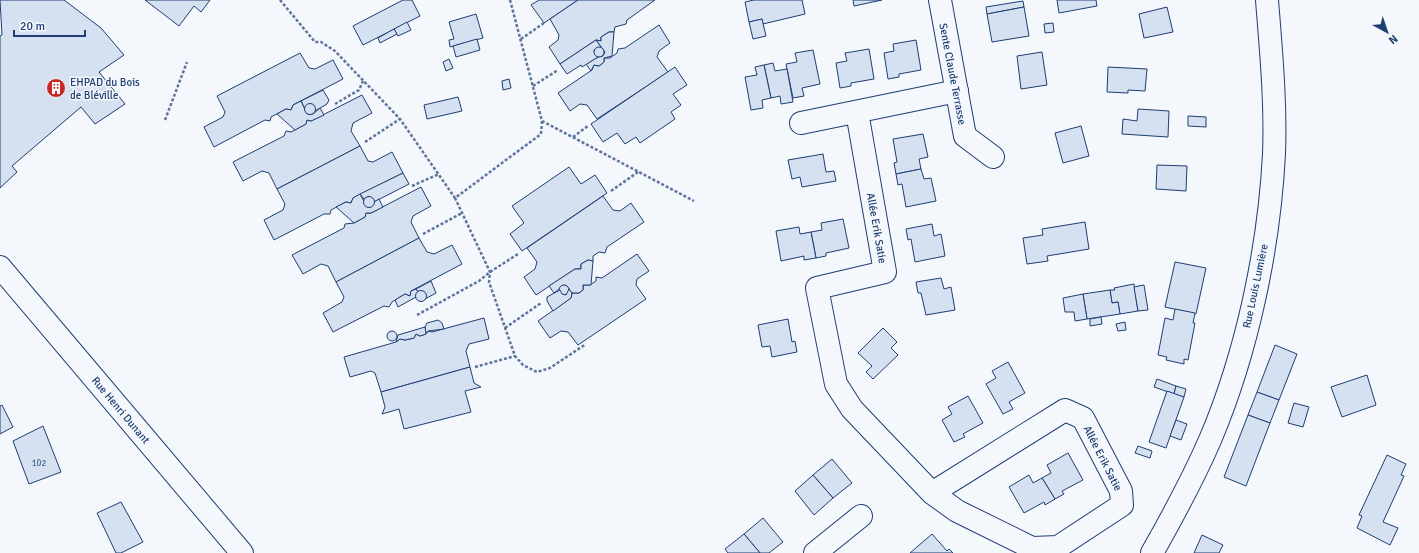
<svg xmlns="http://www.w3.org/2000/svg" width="1419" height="553" font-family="Signika,sans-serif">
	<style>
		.building { fill: #d5e0f0; stroke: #1d3f73 }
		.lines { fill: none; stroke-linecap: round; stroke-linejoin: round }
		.minor-casing { stroke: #1d3f73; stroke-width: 24 }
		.major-casing { stroke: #1d3f73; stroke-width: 24 }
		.path { stroke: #5e769c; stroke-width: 2.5; stroke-dasharray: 3 2; stroke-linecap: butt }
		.minor { stroke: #f4f7fb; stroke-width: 22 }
		.major { stroke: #f4f7fb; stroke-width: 22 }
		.labels { text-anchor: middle; stroke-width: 3; stroke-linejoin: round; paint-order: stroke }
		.number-label { font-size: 9px; fill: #4b6792 }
		.street-label { font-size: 11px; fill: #1d3f73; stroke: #f4f7fb }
		.poi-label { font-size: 11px; fill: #1d3f73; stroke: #f4f7fb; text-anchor: start }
	</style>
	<rect width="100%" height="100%" fill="#f4f7fb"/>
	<g class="building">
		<polygon points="0,0 64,0 101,28 124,55 99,72 125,104 95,124 81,107 12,166 17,172 0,188 0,36 2,35"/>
		<polygon points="145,0 210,0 201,12 194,6 179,26"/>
		<polygon points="403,0 412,0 420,16 363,45 353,26"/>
		<polygon points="539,0 578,0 544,23 531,5"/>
		<polygon points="578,0 655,0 627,20 626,24 615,27 614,32 609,32 601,37 601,41 596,40 560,64 549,47 558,40 559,35 550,19"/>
		<polygon points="754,0 802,0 805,14 763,24 762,19 749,22 745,2"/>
		<polygon points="853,0 882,0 854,6"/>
		<polygon points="1057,0 1096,0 1097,6 1059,13"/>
		<polygon points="1023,1 1024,7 987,14 986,7"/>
		<polygon points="1024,7 1029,36 992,42 987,14"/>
		<polygon points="1167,7 1173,32 1144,38 1139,14"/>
		<polygon points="476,14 483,38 450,47 449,40 454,39 449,22"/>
		<polygon points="762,19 766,36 753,39 749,22"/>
		<polygon points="407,22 411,30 398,36 394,29"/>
		<polygon points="1053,23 1054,32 1045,33 1044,24"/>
		<polygon points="659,25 670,43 659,51 657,57 668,72 597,119 587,105 580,104 570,111 558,93 592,70 594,65 599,66 604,62 604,58 610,58 617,53 618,49 625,48"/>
		<polygon points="394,29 397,34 380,43 378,38"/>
		<polygon points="609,32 614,32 612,56 604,58 604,62 599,66 594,65 591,71 586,64 598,57 603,56 605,52 596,40 601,41 601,37"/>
		<polygon points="477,39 480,50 456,57 453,46"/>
		<polygon points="596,40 601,47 594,50 595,54 598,57 582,67 581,65 567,74 560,64"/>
		<polygon points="916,40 921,70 899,74 899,77 888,79 884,53 894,51 893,44"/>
		<circle cx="599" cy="52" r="5"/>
		<polygon points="869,49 874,79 851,83 851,86 840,88 836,63 847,61 845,53"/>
		<polygon points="813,50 820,84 802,88 804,96 793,98 786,64 797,62 795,53"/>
		<polygon points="1042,52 1047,85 1021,89 1017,56"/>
		<polygon points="300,53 309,68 315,69 333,60 343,79 293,105 291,110 286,109 271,117 270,121 265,120 214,147 204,127 223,117 225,112 217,96"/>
		<polygon points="449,59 453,68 446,71 443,62"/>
		<polygon points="773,63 775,71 787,69 793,102 781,104 780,96 771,98 764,65"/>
		<polygon points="764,65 771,98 762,100 763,108 751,110 745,77 757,75 755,67"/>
		<polygon points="675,67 687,85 673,94 681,105 671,112 675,119 640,143 636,137 625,144 617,133 603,142 591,124"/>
		<polygon points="1108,67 1147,69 1145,91 1128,90 1128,93 1107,92"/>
		<polygon points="509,79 511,88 503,90 502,81"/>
		<polygon points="323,90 329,100 327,104 315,111 314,106 311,104 307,105 305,109 301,101"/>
		<polygon points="362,95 372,113 353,123 351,131 360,146 277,189 269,173 262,171 243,181 233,162 284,136 286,131 291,132 306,124 307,120 311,121"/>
		<polygon points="458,97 462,111 427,119 424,105"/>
		<polygon points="301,101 307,114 313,114 320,108 324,115 311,121 307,120 306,124 295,130 277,114 286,109 291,110 293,105"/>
		<circle cx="310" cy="109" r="5.5"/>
		<polygon points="1138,109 1169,111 1168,137 1122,134 1123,119 1137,121"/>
		<polygon points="1188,116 1206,117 1206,127 1188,126"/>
		<polygon points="1081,126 1089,156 1063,163 1055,133"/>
		<polygon points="923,134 928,157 919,159 921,169 896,174 894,163 897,162 893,139"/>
		<polygon points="360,146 368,161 373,162 392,152 403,173 353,198 351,203 346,202 331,210 330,214 324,214 274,240 264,220 283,210 285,204 277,189"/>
		<polygon points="823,154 826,172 834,171 836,181 802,187 800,177 792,179 788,160"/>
		<polygon points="1157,165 1187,166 1186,191 1156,189"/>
		<polygon points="569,167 581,184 595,175 607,193 522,251 510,234 524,223 512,206"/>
		<polygon points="921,169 924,179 931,178 936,201 906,207 902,184 898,185 896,174"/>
		<polygon points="403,173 409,184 374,202 369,196 364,199 360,194"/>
		<polygon points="421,187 431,206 413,216 411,222 419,238 336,282 328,266 321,264 303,274 292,255 344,228 345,224 354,223 365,217 366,213 371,213"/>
		<polygon points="360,194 367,207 371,207 374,202 379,199 383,207 371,213 366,213 365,217 354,223 336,207 346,202 351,203 353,198"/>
		<polygon points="603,196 613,210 620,211 631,203 644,222 607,247 605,253 599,252 593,256 593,261 588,260 581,264 581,269 575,269 536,295 524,277 535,269 537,262 527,248"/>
		<circle cx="369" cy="202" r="5.5"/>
		<polygon points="843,219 849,248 826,253 826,256 816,258 811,232 822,230 821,223"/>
		<polygon points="1085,222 1089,249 1047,256 1048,261 1027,264 1023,238 1043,235 1042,229"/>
		<polygon points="932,224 934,236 941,234 945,256 915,262 911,239 908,240 906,229"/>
		<polygon points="799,227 800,234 811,232 816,258 804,260 804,256 781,261 776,231"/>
		<polygon points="419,238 427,252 434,254 452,245 462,264 411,291 410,296 405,294 392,302 389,307 384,306 333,332 323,313 342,302 344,297 336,282"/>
		<polygon points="637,254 649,271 637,279 636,285 646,299 578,345 568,332 561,331 550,338 538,321 571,298 572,293 579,293 583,290 583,285 590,285 596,281 596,277 602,278"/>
		<polygon points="588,260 593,261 591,285 583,285 583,290 579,293 572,293 567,286 564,285 554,293 549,286 575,269 581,269 581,264"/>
		<polygon points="1175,262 1206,268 1196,314 1165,307"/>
		<polygon points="941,278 944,289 951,287 955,310 926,315 921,293 918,293 916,282"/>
		<polygon points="431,281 436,293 425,299 424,292 418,292 416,289"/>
		<polygon points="1134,284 1138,311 1120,314 1118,302 1112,303 1110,290 1115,290 1114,288"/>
		<polygon points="1144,285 1148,310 1138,311 1134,287"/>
		<circle cx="564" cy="290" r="5"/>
		<polygon points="416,289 418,292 416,297 398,307 395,300 405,294 410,296 411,291"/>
		<polygon points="569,289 572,293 571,298 553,311 547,301 547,297 560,290 562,294 566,295"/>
		<polygon points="1110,290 1112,303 1118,302 1120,314 1087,319 1083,294"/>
		<circle cx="421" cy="296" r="5.5"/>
		<polygon points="1083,294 1087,319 1075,321 1074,312 1065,312 1063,298"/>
		<polygon points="1175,309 1195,313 1193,323 1195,323 1188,360 1184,359 1184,364 1166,360 1167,357 1158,355 1165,318 1173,320"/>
		<polygon points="1101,317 1102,324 1090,326 1090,319"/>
		<polygon points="484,318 489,339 469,344 466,351 470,367 381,392 375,373 371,371 350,377 344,357 396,342 400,339 405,340 414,338 416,334 420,336 426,334 428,331 432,332"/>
		<polygon points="788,319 792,342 795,341 797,352 772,357 770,346 762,347 758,325"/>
		<polygon points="438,320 442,323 444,329 428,331 426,334 425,327 427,323"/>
		<polygon points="1125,322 1126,330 1118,331 1116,324"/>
		<polygon points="425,327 426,334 420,336 416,334 414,338 405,340 400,339 396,342 398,335"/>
		<polygon points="883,328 897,342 891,348 898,355 873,379 866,372 872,366 858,353"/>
		<circle cx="392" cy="336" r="5"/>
		<polygon points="1275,345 1297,354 1279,400 1257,392"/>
		<polygon points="1008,362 1025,393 1009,402 1013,409 1003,414 986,384 996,378 992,371"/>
		<polygon points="470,367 474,383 481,387 465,391 471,412 404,429 399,409 382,414 385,407 381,392"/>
		<polygon points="1367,375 1376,405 1342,417 1331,387"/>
		<polygon points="1157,379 1176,386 1174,394 1154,387"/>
		<polygon points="1176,386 1186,389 1184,397 1174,394"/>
		<polygon points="1167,391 1184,397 1166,448 1149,442"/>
		<polygon points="1257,392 1279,400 1270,423 1248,415"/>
		<polygon points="968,396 983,423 963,434 965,437 954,442 942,420 952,414 948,407"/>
		<polygon points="1294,403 1309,407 1303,427 1288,423"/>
		<polygon points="2,405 13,427 0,434 0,406"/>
		<polygon points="1248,415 1270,423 1246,486 1224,477"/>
		<polygon points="1176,420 1187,424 1181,440 1170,436"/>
		<polygon points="43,426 61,472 29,484 13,441"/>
		<polygon points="1138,446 1152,451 1150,458 1135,453"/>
		<polygon points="1068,453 1083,480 1062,491 1064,494 1055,499 1042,478 1051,473 1047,465"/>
		<polygon points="1387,455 1406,464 1401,475 1404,476 1383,522 1398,528 1390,545 1357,528 1362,516 1359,515"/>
		<polygon points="832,459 852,483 833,498 813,475"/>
		<polygon points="813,475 833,498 814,515 795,491"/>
		<polygon points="1029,475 1033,483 1042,478 1055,499 1045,505 1044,502 1024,513 1009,487"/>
		<polygon points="121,502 143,542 121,553 116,553 97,513"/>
		<polygon points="763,518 783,542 769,553 760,553 744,534"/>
		<polygon points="744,534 760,553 728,553 725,549"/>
		<polygon points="932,534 947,551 949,549 953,553 910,553"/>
		<polygon points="1202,535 1223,545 1219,553 1194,553"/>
	</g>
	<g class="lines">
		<defs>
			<g id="minor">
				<polyline points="940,0 965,136 993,157"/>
				<polyline points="857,112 885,272 817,288 836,384 852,409 932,493 957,511 1032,548 1058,547 1122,505 1121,491 1083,418 1065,410 932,493"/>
				<polyline points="801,123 957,91"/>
				<polyline points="0,267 242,553"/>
				<polyline points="815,553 861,516"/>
			</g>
			<path id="major" d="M 1152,553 C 1173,516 1193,479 1210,440 C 1247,353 1269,249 1274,154 C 1276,103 1271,51 1267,0"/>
		</defs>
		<use href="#minor" class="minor-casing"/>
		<use href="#major" class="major-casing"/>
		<g class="path">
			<polyline points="280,0 315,42 321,42 335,51 400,119 455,198"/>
			<polyline points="510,0 542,121 694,201"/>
			<polyline points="521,39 544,23"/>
			<polyline points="533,86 558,70"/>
			<polyline points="335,104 359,90 363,81"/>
			<polyline points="165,120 187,62"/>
			<polyline points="542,121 541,134 455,198 490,272 489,282 515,356 523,365 537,372 550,368 586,344"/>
			<polyline points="573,137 588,126"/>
			<polyline points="365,142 400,119"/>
			<polyline points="412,186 439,174"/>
			<polyline points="611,191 638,172"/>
			<polyline points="423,234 462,213"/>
			<polyline points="417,315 479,281 490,272 518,254"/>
			<polyline points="505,328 541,303"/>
			<polyline points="475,367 515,356"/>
		</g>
		<use href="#minor" class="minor"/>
		<use href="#major" class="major"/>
	</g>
	<defs>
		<symbol id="building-disc" viewBox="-11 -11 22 22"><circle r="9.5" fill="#c62828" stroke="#f4f7fb"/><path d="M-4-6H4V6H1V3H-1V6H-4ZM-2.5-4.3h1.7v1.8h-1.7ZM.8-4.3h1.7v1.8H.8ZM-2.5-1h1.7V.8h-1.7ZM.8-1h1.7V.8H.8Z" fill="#fff"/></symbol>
	</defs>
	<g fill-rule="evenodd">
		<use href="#building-disc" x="45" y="77" width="22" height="22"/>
	</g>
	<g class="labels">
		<g class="number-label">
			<text x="39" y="466">102</text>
		</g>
		<g class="street-label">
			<text transform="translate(953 74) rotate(79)" y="4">Sente Claude Terrasse</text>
			<text transform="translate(877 228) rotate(80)" y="4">Allée Erik Satie</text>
			<text transform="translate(1255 286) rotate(-78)" y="4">Rue Louis Lumière</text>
			<text transform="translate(121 410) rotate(50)" y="4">Rue Henri Dunant</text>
			<text transform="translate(1103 458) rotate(63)" y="4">Allée Erik Satie</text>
		</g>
		<g class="poi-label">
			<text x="70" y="86">EHPAD du Bois<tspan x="70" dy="13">de Bléville</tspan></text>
		</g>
	</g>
	<g transform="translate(1387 32) rotate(140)" stroke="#f4f7fb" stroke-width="3" paint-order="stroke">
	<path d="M0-3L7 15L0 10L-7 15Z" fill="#1d3f73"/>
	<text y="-6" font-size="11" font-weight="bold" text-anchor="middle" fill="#1d3f73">N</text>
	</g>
	<path d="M14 30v6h71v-6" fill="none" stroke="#1d3f73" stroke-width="2"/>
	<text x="20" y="30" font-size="12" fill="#1d3f73" stroke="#f4f7fb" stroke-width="3" paint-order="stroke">20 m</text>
</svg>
